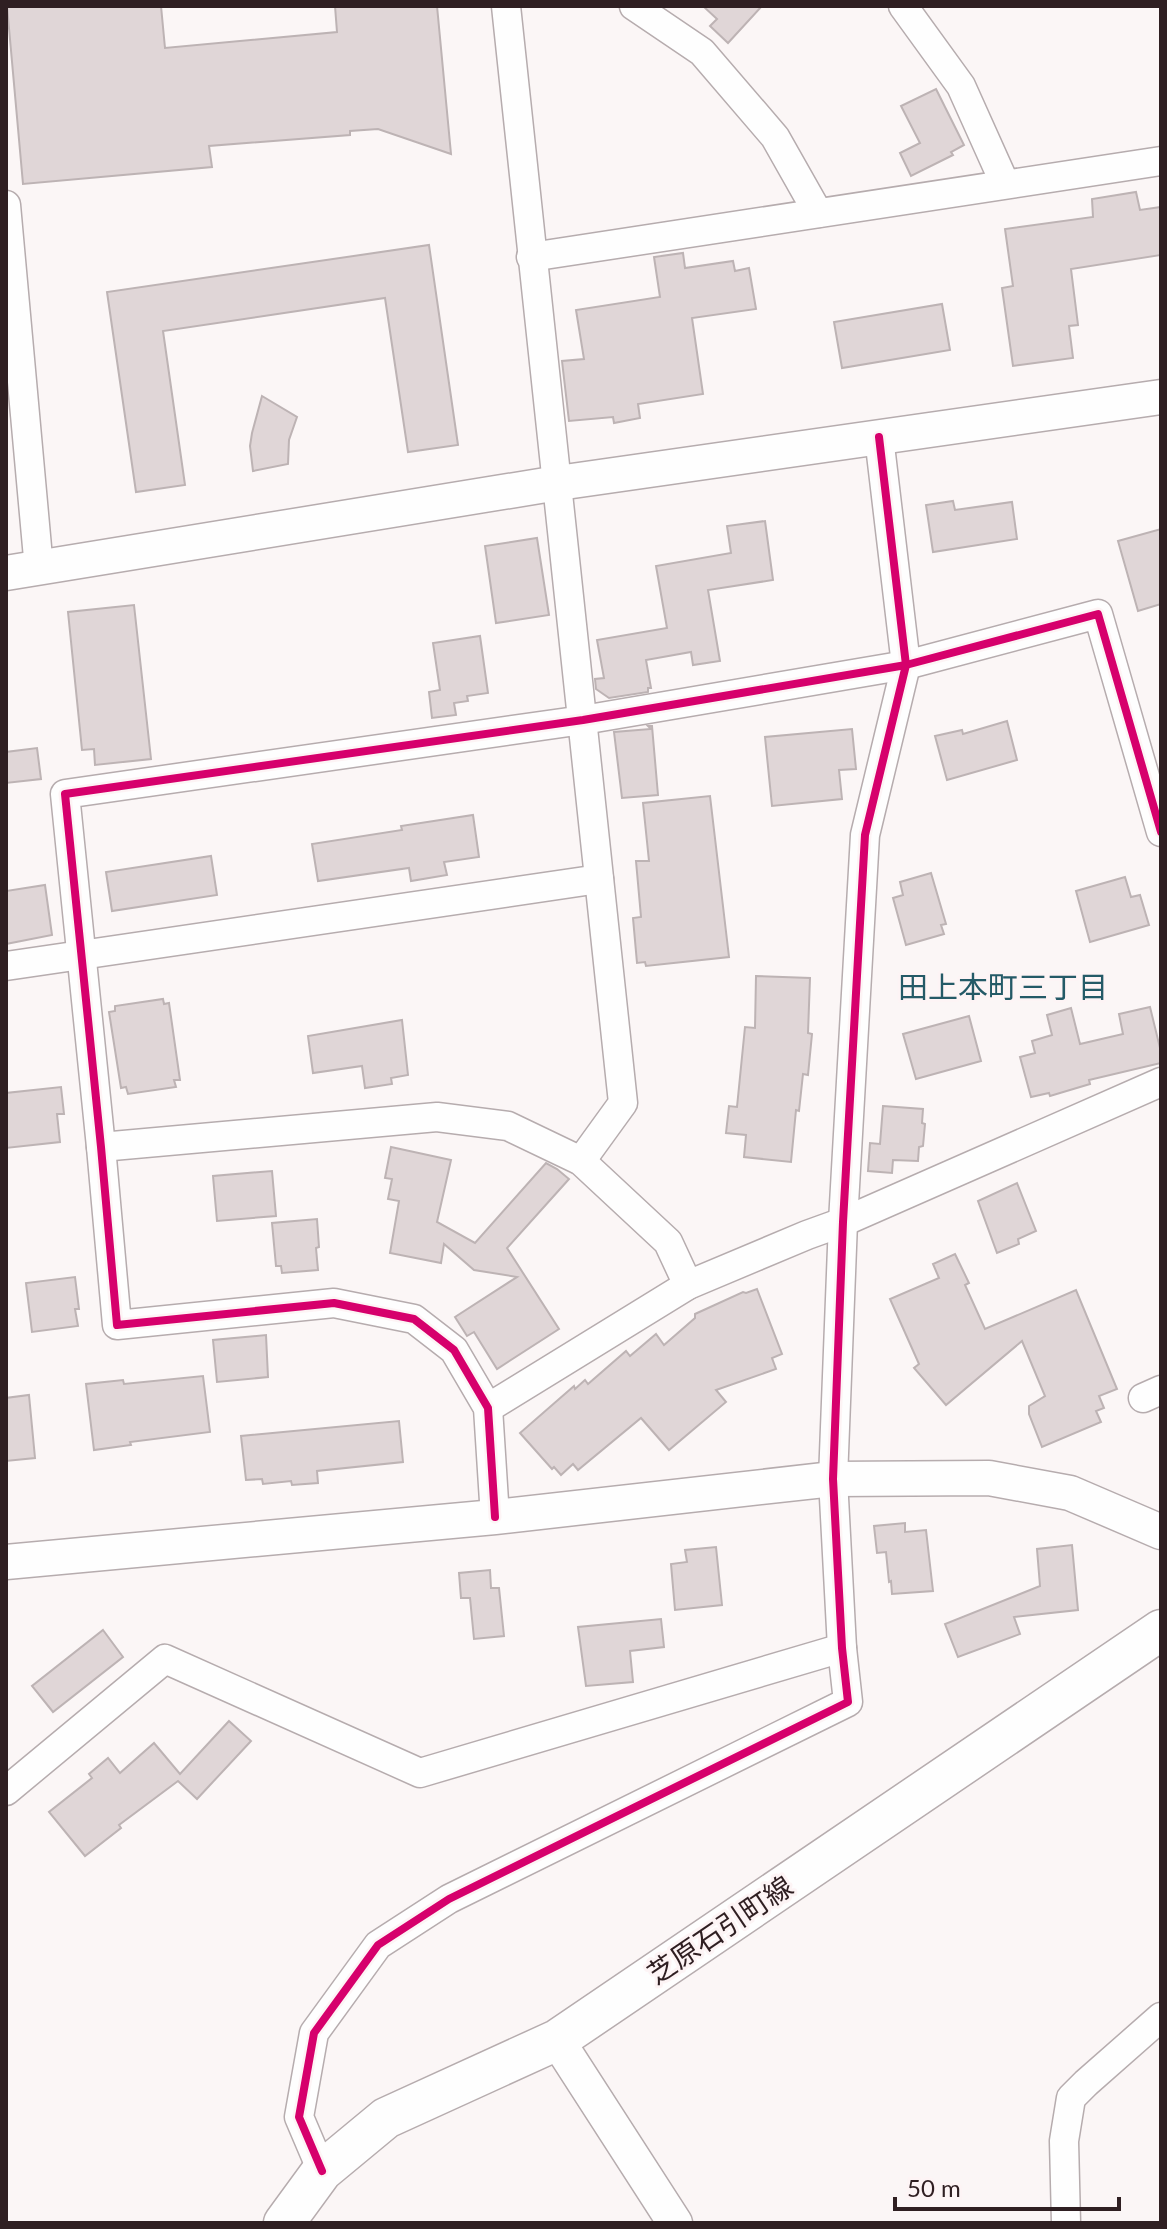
<svg xmlns="http://www.w3.org/2000/svg" width="1167" height="2229" font-family="Lato,'Noto Sans JP',sans-serif">
	<style>
		.building { fill: #e0d6d7; stroke: #bdb3b4; stroke-width: 2 }
		.lines { fill: none; stroke-linecap: round; stroke-linejoin: round }
		.minor-casing { stroke: #b6acae; stroke-width: 31 }
		.tertiary-casing { stroke: #b6acae; stroke-width: 37 }
		.secondary-casing { stroke: #b6acae; stroke-width: 43 }
		.minor { stroke: #fefefe; stroke-width: 28 }
		.tertiary { stroke: #fefefe; stroke-width: 34 }
		.secondary { stroke: #fefefe; stroke-width: 40 }
		.cycleway-casing { stroke: #fdf4f5; stroke-width: 13 }
		.cycleway { stroke: #d6006c; stroke-width: 8 }
		.labels { text-anchor: middle; stroke-width: 6; stroke-linejoin: round; paint-order: stroke }
		.street-label { font-size: 28px; fill: #2f1f22; stroke: #fdf4f5 }
		.neighbourhood-label { font-size: 30px; fill: #245a67; stroke: #fdf4f5 }
	</style>
	<rect width="100%" height="100%" fill="#fbf6f6"/>
	<g class="building">
		<polygon points="7,6 161,6 165,48 337,32 335,6 437,6 451,154 378,129 350,131 350,135 209,146 212,167 23,184"/>
		<polygon points="703,6 762,6 728,43 710,26 717,19"/>
		<polygon points="936,89 964,145 951,152 953,155 911,176 900,153 920,143 901,106"/>
		<polygon points="1136,192 1140,210 1161,207 1161,255 1071,269 1078,325 1069,326 1073,358 1013,366 1002,288 1013,286 1005,229 1093,217 1092,199"/>
		<polygon points="429,245 458,445 408,452 385,298 163,331 185,485 136,492 107,292"/>
		<polygon points="683,253 685,268 733,261 735,271 749,268 756,309 692,318 703,394 638,404 640,418 614,423 613,417 569,421 562,361 584,359 576,310 660,297 654,257"/>
		<polygon points="942,304 950,350 842,368 834,322"/>
		<polygon points="262,396 297,417 289,440 288,464 253,471 250,446 252,433"/>
		<polygon points="953,501 955,510 1012,502 1017,539 933,552 926,505"/>
		<polygon points="765,521 773,580 708,590 720,661 693,665 691,652 646,660 651,688 648,688 648,692 609,698 596,689 595,679 604,678 597,640 667,628 656,566 731,553 727,526"/>
		<polygon points="1161,529 1161,604 1138,611 1118,541"/>
		<polygon points="537,538 549,615 496,623 485,546"/>
		<polygon points="134,605 151,759 95,765 94,749 82,750 68,612"/>
		<polygon points="480,636 488,693 467,696 468,701 454,703 456,715 432,718 429,692 440,690 433,643"/>
		<polygon points="1007,721 1017,760 947,780 935,736 962,730 963,734"/>
		<polygon points="648,726 652,726 658,795 622,798 614,732 651,729"/>
		<polygon points="852,729 856,769 839,770 842,799 772,806 765,737"/>
		<polygon points="37,748 41,779 6,783 6,752"/>
		<polygon points="710,796 729,957 646,966 645,962 637,963 633,918 641,917 636,861 649,861 643,803"/>
		<polygon points="473,815 479,857 444,862 447,875 411,881 409,868 318,881 312,844 402,830 401,826"/>
		<polygon points="211,856 217,895 112,911 106,872"/>
		<polygon points="931,873 946,924 941,925 944,934 906,945 893,898 903,895 900,882"/>
		<polygon points="1125,877 1131,897 1140,895 1149,925 1090,942 1076,891"/>
		<polygon points="45,885 52,935 6,944 6,891"/>
		<polygon points="756,976 810,978 808,1033 812,1034 808,1075 803,1074 799,1111 796,1110 791,1162 744,1157 746,1135 726,1133 729,1106 737,1107 745,1027 755,1028"/>
		<polygon points="163,999 164,1004 169,1003 180,1080 174,1080 176,1087 128,1094 126,1087 121,1088 109,1012 115,1011 115,1006"/>
		<polygon points="1150,1007 1161,1052 1161,1063 1089,1080 1090,1084 1050,1096 1049,1093 1031,1097 1020,1057 1035,1053 1032,1041 1052,1035 1047,1015 1071,1008 1080,1044 1123,1034 1119,1014"/>
		<polygon points="969,1016 981,1061 916,1079 903,1034"/>
		<polygon points="402,1020 408,1075 391,1078 392,1084 365,1088 362,1066 313,1073 308,1036"/>
		<polygon points="61,1087 64,1114 57,1114 60,1142 6,1148 6,1093"/>
		<polygon points="883,1106 923,1109 922,1123 925,1124 923,1146 919,1147 918,1161 893,1160 892,1173 868,1171 870,1143 880,1144"/>
		<polygon points="391,1147 451,1160 437,1222 475,1243 546,1163 557,1169 569,1179 507,1248 559,1329 497,1369 474,1332 467,1336 455,1317 517,1277 474,1270 444,1244 441,1263 390,1253 399,1201 388,1199 392,1179 385,1178"/>
		<polygon points="272,1171 276,1216 217,1221 213,1176"/>
		<polygon points="1017,1183 1036,1231 1018,1239 1019,1244 997,1253 978,1201"/>
		<polygon points="317,1219 319,1247 316,1248 318,1270 282,1273 281,1266 276,1266 272,1223"/>
		<polygon points="955,1254 969,1283 965,1285 985,1329 1076,1290 1117,1389 1099,1396 1104,1408 1096,1411 1101,1422 1042,1447 1029,1414 1029,1406 1045,1396 1022,1341 946,1405 914,1368 919,1364 890,1299 939,1278 933,1264"/>
		<polygon points="75,1277 79,1309 75,1309 78,1326 32,1332 26,1283"/>
		<polygon points="757,1289 782,1354 772,1358 776,1369 716,1390 726,1402 669,1450 641,1418 578,1470 573,1464 561,1475 554,1467 552,1469 520,1433 574,1386 575,1389 585,1380 588,1384 626,1351 630,1356 656,1334 664,1345 695,1318 695,1314 743,1292 746,1293"/>
		<polygon points="266,1335 268,1377 217,1382 213,1340"/>
		<polygon points="203,1376 210,1432 130,1442 131,1445 94,1450 86,1384 123,1380 124,1384"/>
		<polygon points="29,1395 35,1458 6,1461 6,1398"/>
		<polygon points="399,1421 403,1462 317,1471 318,1483 292,1485 291,1481 263,1484 262,1479 246,1480 241,1436"/>
		<polygon points="905,1523 905,1532 926,1530 933,1591 892,1594 891,1581 889,1582 886,1552 877,1553 874,1526"/>
		<polygon points="1072,1545 1078,1610 1014,1617 1020,1634 958,1657 945,1624 1040,1586 1037,1549"/>
		<polygon points="716,1547 722,1605 675,1610 671,1564 687,1562 685,1550"/>
		<polygon points="490,1570 491,1588 499,1588 504,1636 474,1639 470,1598 461,1598 459,1573"/>
		<polygon points="661,1619 664,1647 630,1651 633,1682 586,1686 578,1627"/>
		<polygon points="103,1630 123,1657 53,1712 32,1686"/>
		<polygon points="229,1721 251,1741 197,1799 178,1781 119,1825 121,1828 85,1856 49,1812 92,1778 89,1774 108,1758 120,1773 154,1743 180,1774"/>
	</g>
	<g class="lines">
		<defs>
			<g id="minor">
				<polyline points="506,6 623,1103 581,1161"/>
				<polyline points="634,6 702,52 775,137 818,213"/>
				<polyline points="903,6 961,86 1005,184"/>
				<polyline points="6,205 39,569"/>
				<polyline points="531,257 1161,161"/>
				<polyline points="6,966 599,879"/>
				<polyline points="101,1147 437,1117 508,1126 581,1161 668,1242 688,1285"/>
				<polyline points="1143,1398 1161,1390"/>
				<polyline points="488,1408 688,1285 807,1235 843,1222 1161,1082"/>
				<polyline points="495,1517 488,1408 454,1350 414,1319 334,1303 117,1325 101,1147 65,794 583,720 906,665 1098,614 1161,832"/>
				<polyline points="6,1791 165,1659 420,1773 842,1648"/>
				<polyline points="322,2171 299,2117 314,2033 378,1945 449,1899 848,1702 842,1648 833,1479 843,1222 865,835 906,665 879,437"/>
				<polyline points="1066,2223 1064,2141 1071,2098 1086,2083 1161,2017"/>
			</g>
			<g id="tertiary">
				<polyline points="6,573 558,483 1161,397"/>
				<polyline points="6,1562 495,1517 833,1479 989,1478 1070,1493 1161,1532"/>
				<polyline points="557,2040 675,2223"/>
			</g>
			<polyline id="secondary" points="284,2223 322,2171 386,2118 557,2040 1161,1630"/>
		</defs>
		<use href="#minor" class="minor-casing"/>
		<use href="#tertiary" class="tertiary-casing"/>
		<use href="#secondary" class="secondary-casing"/>
		<use href="#minor" class="minor"/>
		<use href="#tertiary" class="tertiary"/>
		<use href="#secondary" class="secondary"/>
		<defs>
			<g id="cycleway">
				<polyline points="495,1517 488,1408 454,1350 414,1319 334,1303 117,1325 101,1147 65,794 583,720 906,665 1098,614 1161,832"/>
				<polyline points="322,2171 299,2117 314,2033 378,1945 449,1899 848,1702 842,1648 833,1479 843,1222 865,835 906,665 879,437"/>
			</g>
		</defs>
		<use href="#cycleway" class="cycleway-casing"/>
		<use href="#cycleway" class="cycleway"/>
	</g>
	<g class="labels">
		<g class="street-label">
			<text transform="translate(720 1930) rotate(-34)" y="10">芝原石引町線</text>
		</g>
		<g class="neighbourhood-label">
			<text x="1003" y="998">田上本町三丁目</text>
		</g>
	</g>
	<rect width="1167" height="2229" fill="none" stroke="#2f1f22" stroke-width="16"/>
	<path d="M895 2197v12h224v-12" fill="none" stroke="#2f1f22" stroke-width="4"/>
	<text x="907" y="2197" font-size="24" fill="#2f1f22" stroke="#fdf4f5" stroke-width="6" paint-order="stroke">50 m</text>
</svg>
